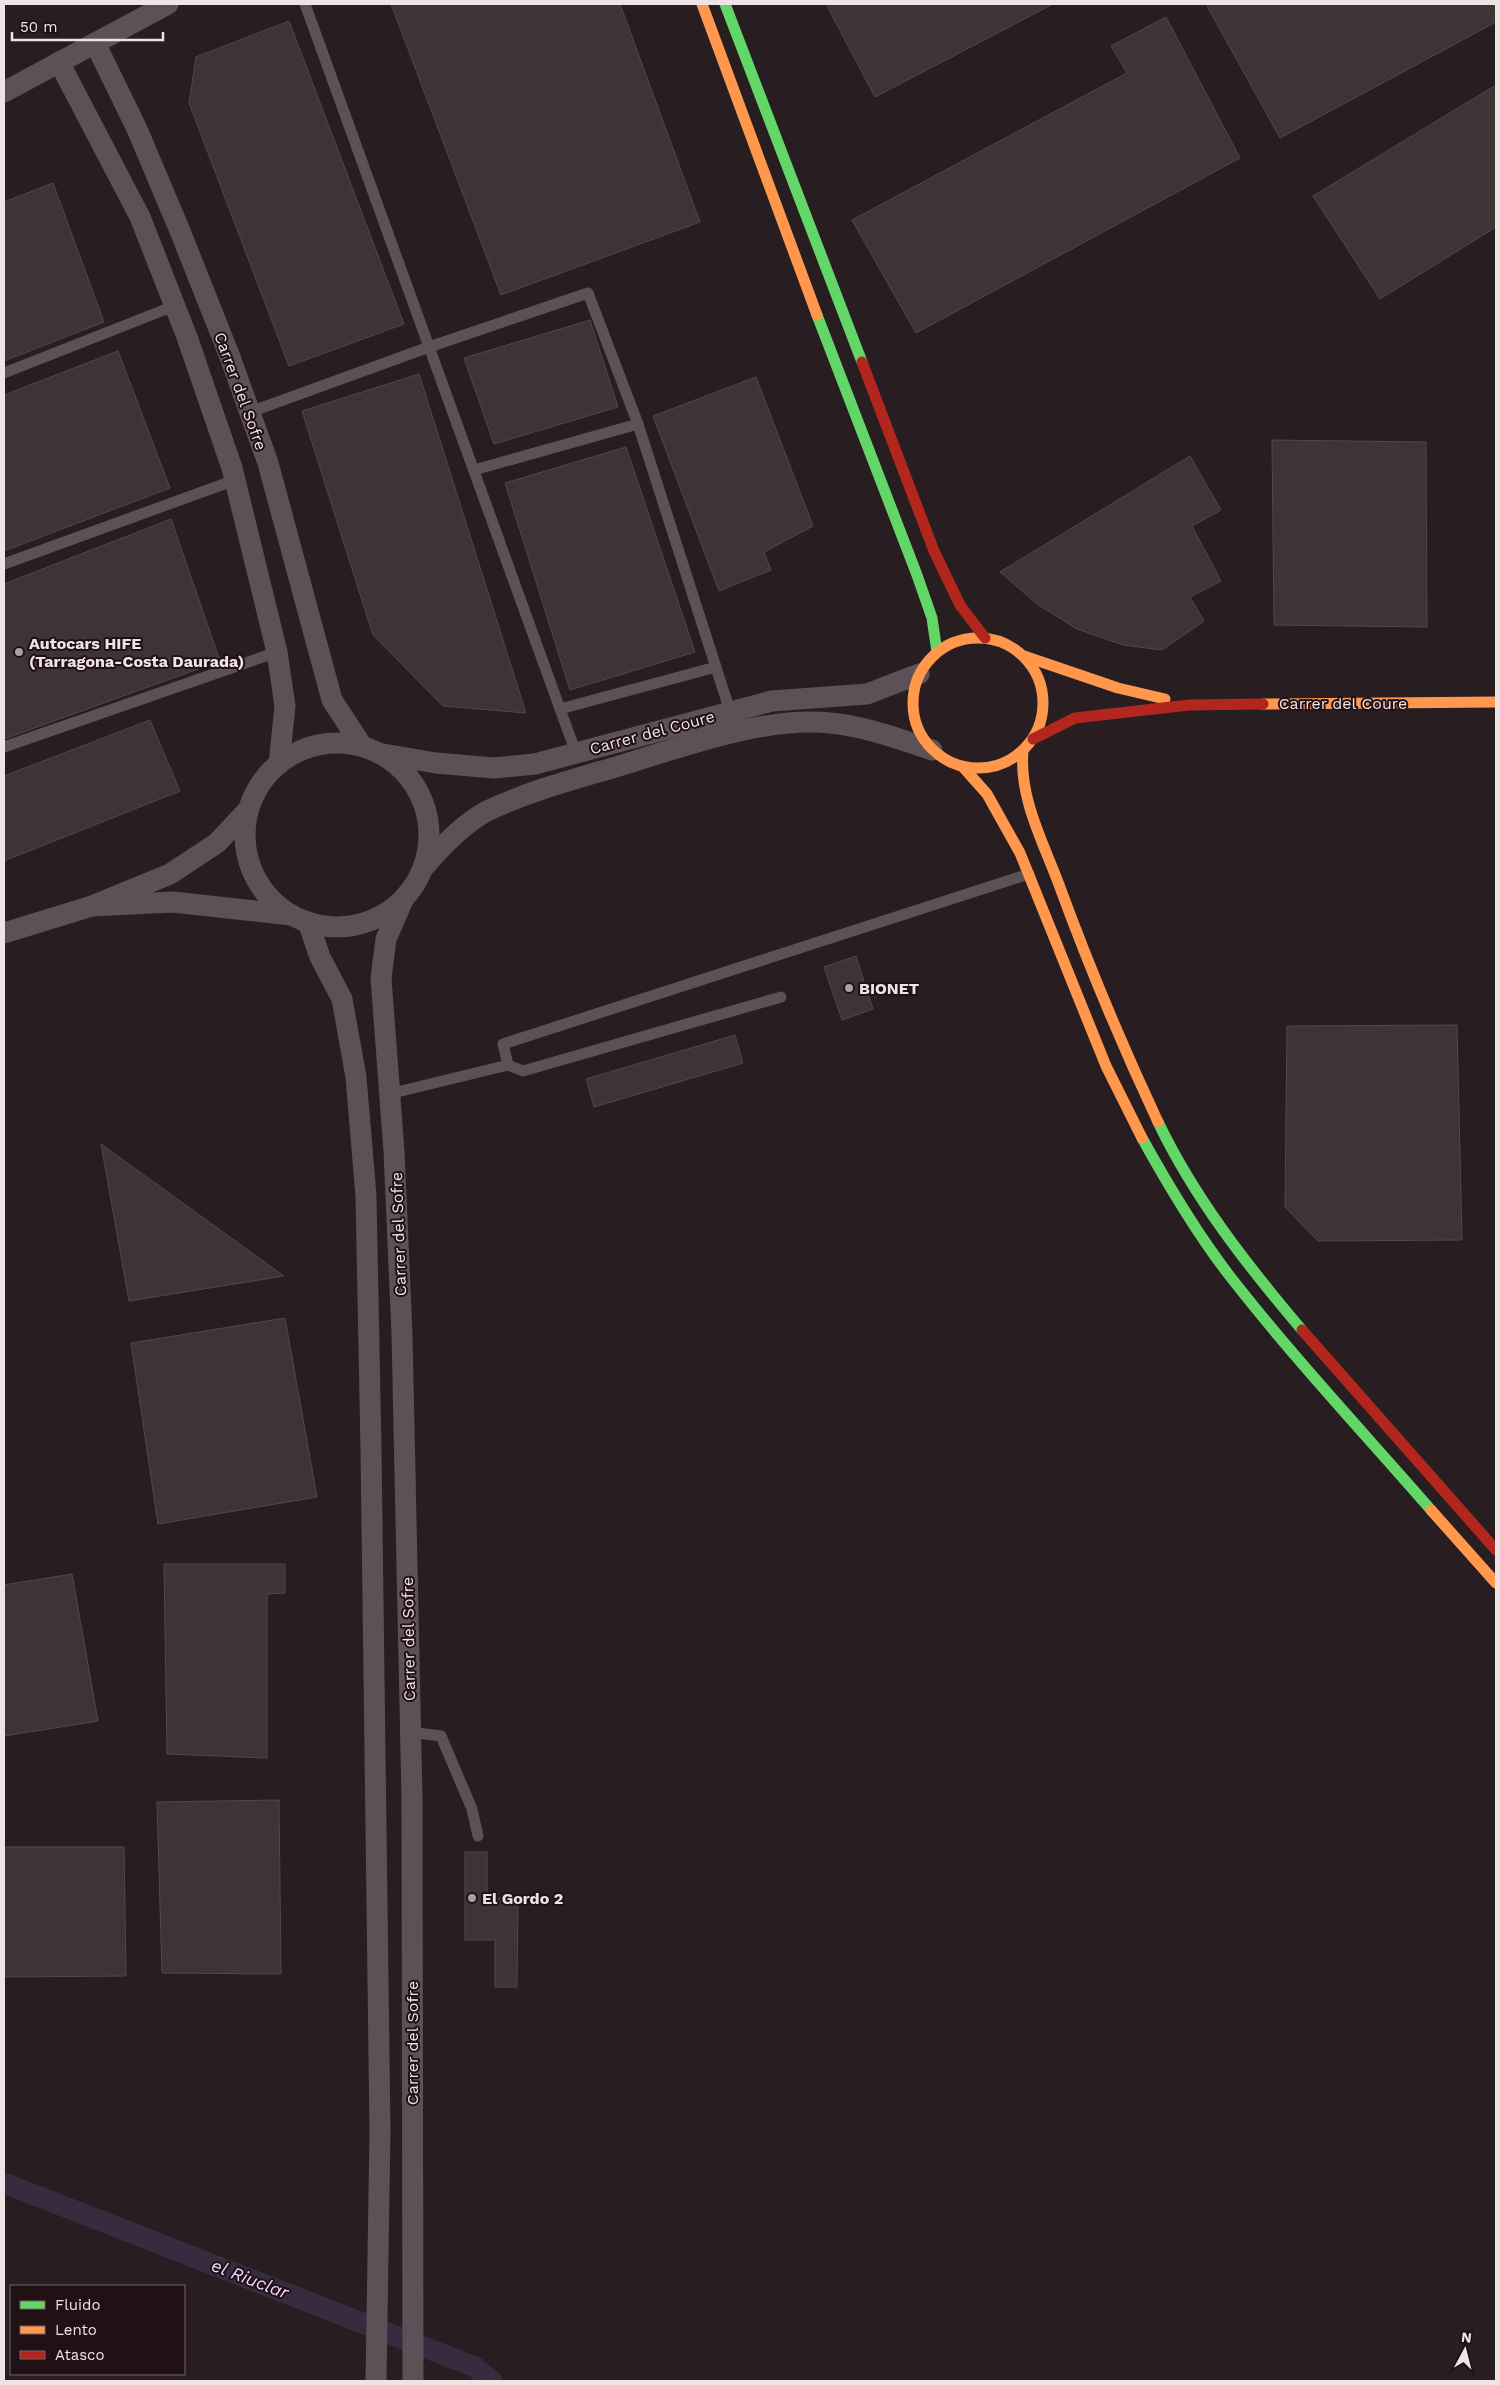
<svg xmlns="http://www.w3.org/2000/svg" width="1500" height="2385" font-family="'Work Sans',sans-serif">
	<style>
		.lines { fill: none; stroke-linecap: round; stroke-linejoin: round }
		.canal { stroke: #372b3f; stroke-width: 21 }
		.building { fill: #3d3535; stroke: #514849 }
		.lane { stroke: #5b5157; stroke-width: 11 }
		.street { stroke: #5b5157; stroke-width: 21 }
		.fast { stroke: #63d668; stroke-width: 11 }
		.slow { stroke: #ff974d; stroke-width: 11 }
		.jam { stroke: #b3261e; stroke-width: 11 }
		.poi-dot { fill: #aa9ea1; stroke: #211115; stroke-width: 2 }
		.labels { text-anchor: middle; stroke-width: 4; stroke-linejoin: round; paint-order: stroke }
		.street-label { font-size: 16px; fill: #f0e3e6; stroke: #211115 }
		.poi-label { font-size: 16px; font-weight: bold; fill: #f0e3e6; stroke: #211115; text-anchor: start }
		.water-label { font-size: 18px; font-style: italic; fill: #eed6fe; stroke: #211115 }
	</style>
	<rect width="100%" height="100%" fill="#281e21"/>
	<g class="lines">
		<polyline class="canal" points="4,2183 475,2367 492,2381"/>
	</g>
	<g class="building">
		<polygon points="391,4 620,4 700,222 501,295"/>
		<polygon points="826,4 1053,4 875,97"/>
		<polygon points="1206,4 1496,4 1496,22 1280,138"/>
		<polygon points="1166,17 1240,158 916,333 852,220 1127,73 1111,46"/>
		<polygon points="289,21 404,324 289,366 189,103 196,57"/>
		<polygon points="1496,85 1496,227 1380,299 1313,196"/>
		<polygon points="53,183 104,322 4,361 4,202"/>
		<polygon points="590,320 618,407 494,444 464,358"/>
		<polygon points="118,351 170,488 4,551 4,395"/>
		<polygon points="419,374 526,713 443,706 373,635 302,411"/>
		<polygon points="756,377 813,526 764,552 771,570 719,591 653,416"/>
		<polygon points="1272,440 1426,442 1427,627 1274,625"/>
		<polygon points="626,447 695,652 570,690 505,483"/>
		<polygon points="1190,456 1221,510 1192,526 1221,581 1190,597 1204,621 1162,650 1123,645 1077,629 1037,604 1000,572"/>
		<polygon points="171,519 220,661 4,739 4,584"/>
		<polygon points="150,720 180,791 4,861 4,776"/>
		<polygon points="856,956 873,1009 842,1020 824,967"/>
		<polygon points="1457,1025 1462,1240 1318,1241 1285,1207 1287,1026"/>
		<polygon points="735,1035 743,1063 594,1107 586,1079"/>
		<polygon points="101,1144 284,1276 129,1301"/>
		<polygon points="285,1318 317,1497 158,1524 131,1343"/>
		<polygon points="164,1564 285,1564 285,1593 267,1594 267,1758 167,1754"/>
		<polygon points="72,1574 98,1721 4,1736 4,1585"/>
		<polygon points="279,1800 281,1974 162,1973 157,1802"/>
		<polygon points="4,1847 124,1847 126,1976 4,1977"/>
		<polygon points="465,1852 487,1852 487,1898 518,1898 517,1987 495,1987 495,1940 465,1940"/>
	</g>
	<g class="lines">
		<g class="lane">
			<polyline points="305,4 576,753"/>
			<polyline points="4,373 174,306"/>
			<polyline points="250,412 429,347 588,293 638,424 730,711"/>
			<polyline points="474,470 638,424"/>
			<polyline points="4,564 235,480"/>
			<polyline points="560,709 716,667"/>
			<polyline points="4,747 277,652"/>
			<polyline points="508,1065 503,1044 1029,874"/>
			<polyline points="389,1094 508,1065 523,1071 781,997"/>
			<polyline points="410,1732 441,1736 472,1809 478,1836"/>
		</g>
		<g class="street">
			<polyline points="95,43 137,129 180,231 230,357 268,463 332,700 362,746"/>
			<polyline points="59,62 140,217 187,337 232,468 277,652 285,706 279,764"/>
			<polyline points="4,92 168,4"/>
			<circle cx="337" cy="835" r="92"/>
			<polyline points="383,754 436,763 494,768 535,764 772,701 867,694 919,674"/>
			<polyline points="248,810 217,843 170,874 92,906 173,902 292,915"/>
			<path d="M 425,866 C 442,846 463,824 487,811 C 529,791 575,779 619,766 C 681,747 765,716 830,723 C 864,726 900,739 932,750"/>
			<polyline points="403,900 386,939 381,978 394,1151 402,1334 412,1798 413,2381"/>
			<polyline points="308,922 320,957 342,999 356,1077 366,1196 371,1449 380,2132 376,2381"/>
			<polyline points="4,933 92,906"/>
		</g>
		<g class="fast">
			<polyline points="725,4 862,362"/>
			<polyline points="817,315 917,575 932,618 937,652"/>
			<path d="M 1158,1122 C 1195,1199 1247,1265 1302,1330"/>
			<path d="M 1142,1138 C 1168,1185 1195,1231 1229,1275 C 1292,1356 1363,1432 1431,1510"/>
		</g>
		<g class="slow">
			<polyline points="702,4 817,315"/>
			<circle cx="978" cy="703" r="65"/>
			<polyline points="1024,656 1118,688 1165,699"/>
			<polyline points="1263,704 1496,702"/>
			<path d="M 1023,751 C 1019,797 1042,840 1058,882 C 1088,964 1121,1043 1158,1122"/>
			<polyline points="963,767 987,794 1020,853 1106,1066 1142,1138"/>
			<polyline points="1431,1510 1496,1583"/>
		</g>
		<g class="jam">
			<polyline points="862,362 934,551 960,605 985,638"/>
			<polyline points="1033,739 1075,718 1189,705 1263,704"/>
			<polyline points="1302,1330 1496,1550"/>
		</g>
	</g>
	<g class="poi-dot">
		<circle cx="19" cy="652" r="5"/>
		<circle cx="849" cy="988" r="5"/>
		<circle cx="472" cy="1898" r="5"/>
	</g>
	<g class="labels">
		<g class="street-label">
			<text transform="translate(241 391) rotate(70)" y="6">Carrer del Sofre</text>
			<text x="1343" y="709">Carrer del Coure</text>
			<text transform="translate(652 732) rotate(-15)" y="6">Carrer del Coure</text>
			<text transform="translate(398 1234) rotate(-92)" y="6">Carrer del Sofre</text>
			<text transform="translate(408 1639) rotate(-91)" y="6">Carrer del Sofre</text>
			<text transform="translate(412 2043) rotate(-90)" y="6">Carrer del Sofre</text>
		</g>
		<g class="poi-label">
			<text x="29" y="649">Autocars HIFE<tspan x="29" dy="18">(Tarragona-Costa Daurada)</tspan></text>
			<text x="859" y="994">BIONET</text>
			<text x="482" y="1904">El Gordo 2</text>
		</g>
		<g class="water-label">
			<text transform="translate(250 2279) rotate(21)" y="6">el Riuclar</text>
		</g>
	</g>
	<rect width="1500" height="2385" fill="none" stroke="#f0e3e6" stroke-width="10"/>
	<rect x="10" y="2285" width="175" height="90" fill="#211115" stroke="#746569"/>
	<rect x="20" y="2301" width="25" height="8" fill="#63d668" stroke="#746569"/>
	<text x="55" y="2310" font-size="15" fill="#f0e3e6">Fluido</text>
	<rect x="20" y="2326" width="25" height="8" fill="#ff974d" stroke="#746569"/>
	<text x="55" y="2335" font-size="15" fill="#f0e3e6">Lento</text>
	<rect x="20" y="2351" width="25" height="8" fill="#b3261e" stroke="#746569"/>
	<text x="55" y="2360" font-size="15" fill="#f0e3e6">Atasco</text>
	<g transform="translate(1465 2350) rotate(7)" stroke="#211115" stroke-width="4" paint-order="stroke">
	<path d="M0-4L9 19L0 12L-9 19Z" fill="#f0e3e6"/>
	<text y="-8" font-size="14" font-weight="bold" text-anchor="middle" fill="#f0e3e6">N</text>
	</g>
	<path d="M12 32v8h151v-8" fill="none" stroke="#f0e3e6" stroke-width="2.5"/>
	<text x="20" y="32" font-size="15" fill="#f0e3e6" stroke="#211115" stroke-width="4" paint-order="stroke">50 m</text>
</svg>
